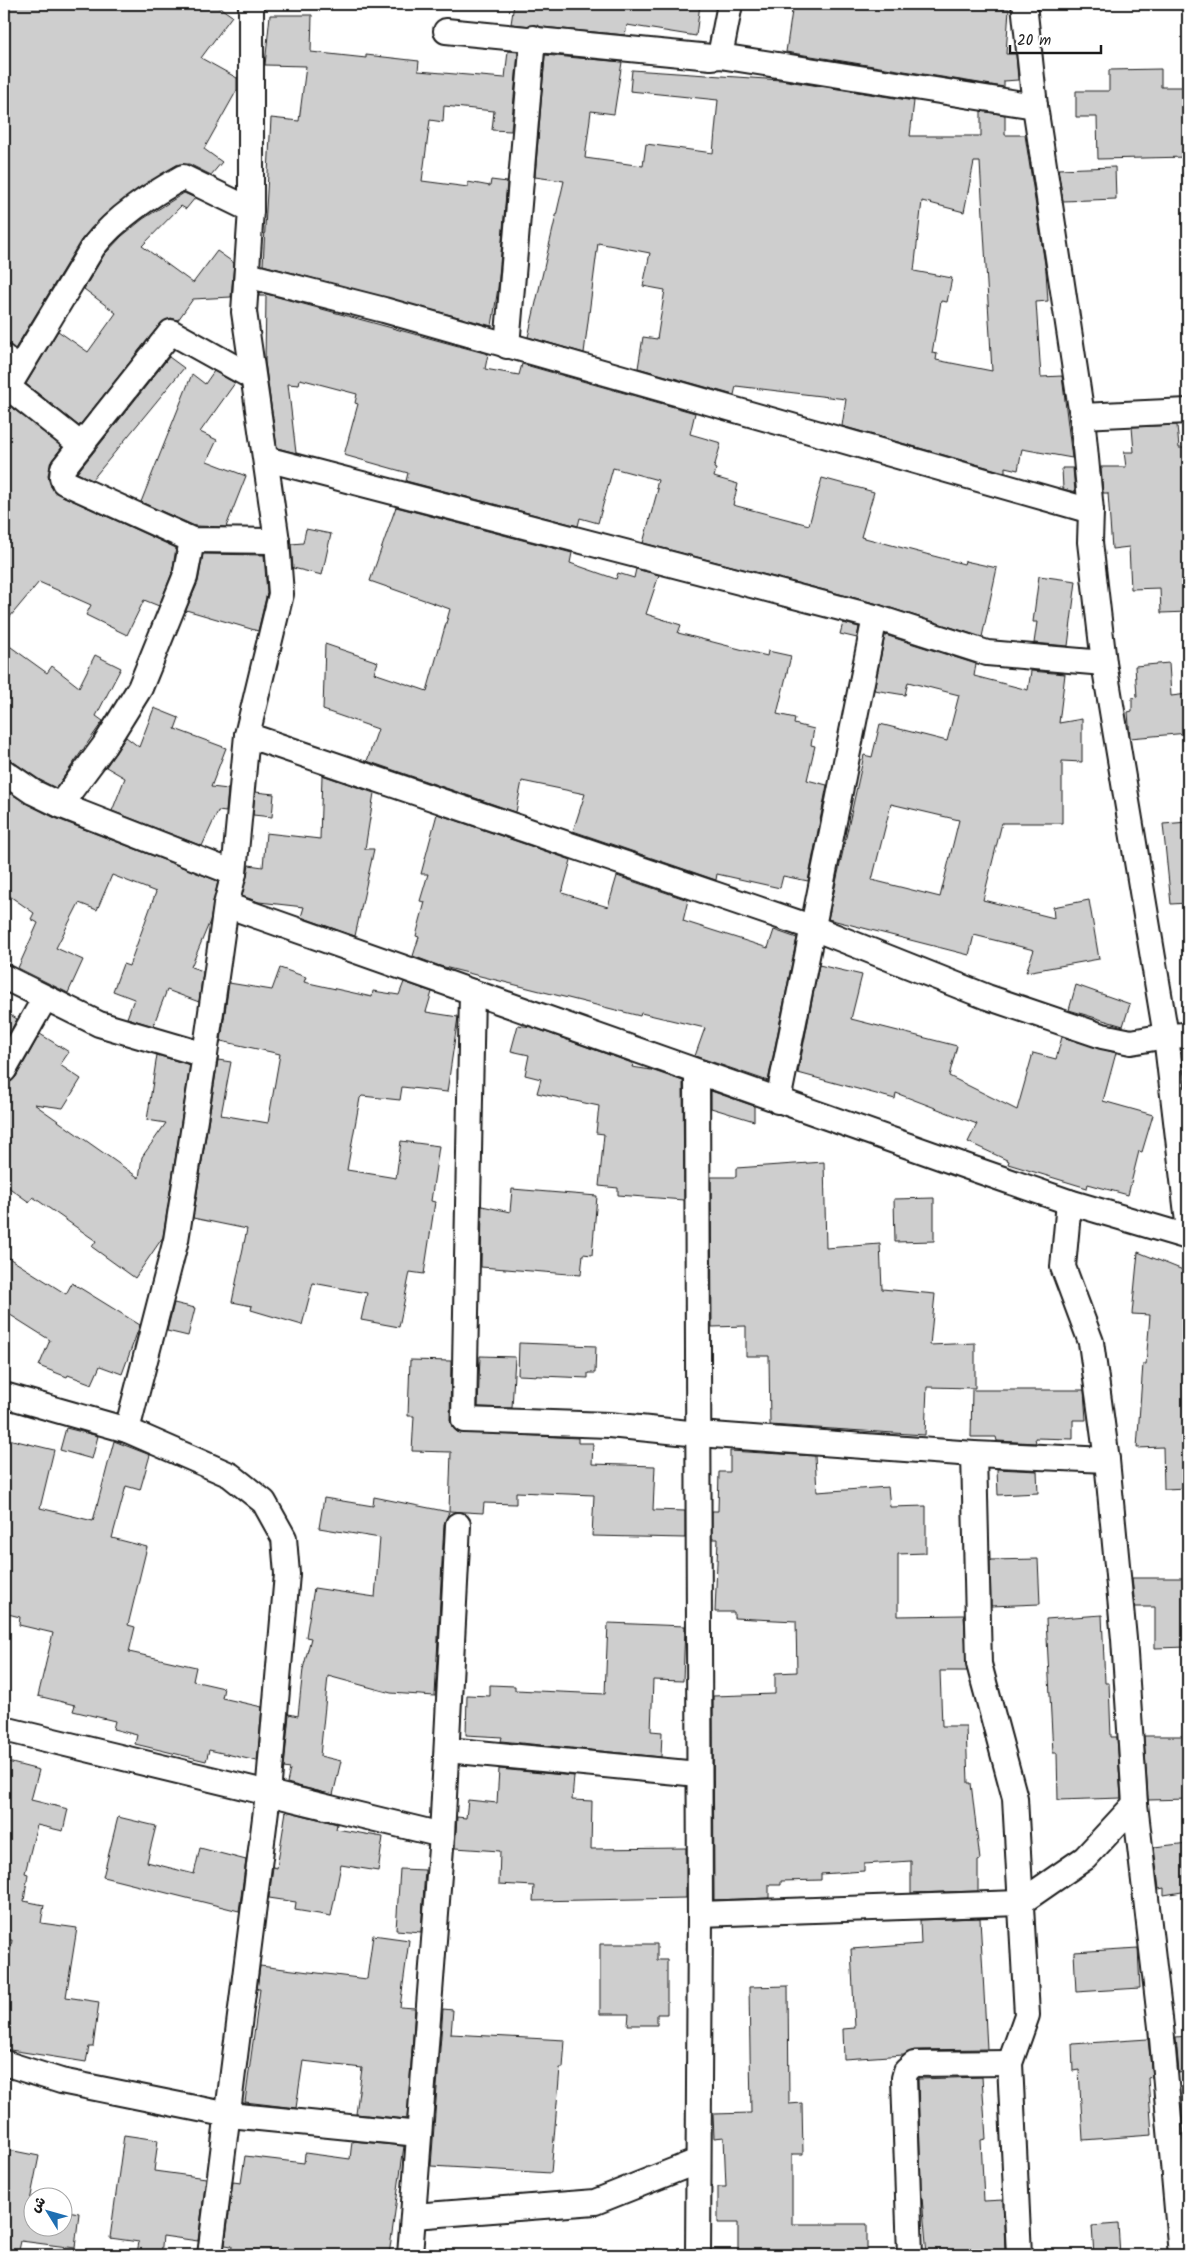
<svg xmlns="http://www.w3.org/2000/svg" width="1192" height="2259" font-family="Kalam,'Playpen Sans Arabic',sans-serif">
	<style>
		.building { fill: #cecece; stroke: #1c1c1c; fill-rule: evenodd }
		.lines { fill: none; stroke-linecap: round; stroke-linejoin: round }
		.street-casing { stroke: #1c1c1c; stroke-width: 28 }
		.street { stroke: #fff; stroke-width: 24 }
	</style>
	<rect width="100%" height="100%" fill="#fff"/>
	<filter id="ink" filterUnits="userSpaceOnUse"><feTurbulence type="fractalNoise" baseFrequency=".02" numOctaves="2"/><feDisplacementMap in="SourceGraphic" scale="10" xChannelSelector="R" yChannelSelector="G"/><feConvolveMatrix kernelMatrix="1 2 1 2 8 2 1 2 1" color-interpolation-filters="sRGB"/></filter>
	<g filter="url(#ink)">
		<g class="building">
			<polygon points="4,4 215,4 232,16 201,58 237,78 237,90 204,149 222,162 211,175 189,164 177,165 139,188 103,216 81,240 15,349 4,344"/>
			<polygon points="514,4 700,4 696,36 627,25 625,35 511,24"/>
			<polygon points="793,4 1001,4 1001,9 1009,9 1006,54 1016,54 1018,80 1004,81 1004,87 786,52"/>
			<polygon points="270,15 312,15 311,52 366,58 366,55 419,61 418,71 505,78 508,51 518,52 511,131 492,130 494,111 444,106 443,122 430,120 422,181 468,187 468,182 490,186 491,180 507,182 498,288 492,326 263,265 271,118 299,121 306,66 265,65"/>
			<path d="M 545,55 L 622,62 L 614,114 L 591,111 L 585,158 L 643,166 L 646,144 L 713,153 L 718,100 L 630,91 L 632,70 L 781,80 L 914,101 L 910,136 L 981,136 L 981,111 L 1005,115 L 1005,135 L 1025,135 L 1046,271 L 1048,301 L 1036,302 L 1041,377 L 1062,376 L 1072,458 L 1022,449 L 1018,470 L 1005,467 L 1005,472 L 997,470 L 842,426 L 846,399 L 736,386 L 734,395 L 638,368 L 643,337 L 657,339 L 665,290 L 643,286 L 650,253 L 598,243 L 584,353 L 528,337 L 564,181 L 535,177 ZM 974,162 L 980,162 L 992,371 L 936,360 L 937,354 L 932,353 L 941,301 L 947,302 L 952,278 L 914,271 L 922,201 L 964,212 Z"/>
			<polygon points="1161,69 1161,87 1188,87 1188,157 1098,159 1097,117 1076,117 1076,91 1109,91 1109,70"/>
			<polygon points="1115,167 1116,199 1063,201 1058,169"/>
			<polygon points="184,193 195,198 186,209 181,206 142,246 193,283 217,251 234,263 231,297 193,299 178,320 171,318 161,323 79,426 26,384 58,331 88,352 116,313 84,289 104,255 122,236 143,219"/>
			<polygon points="259,292 488,354 485,369 519,375 522,364 695,413 690,434 721,443 714,468 716,469 714,477 738,484 733,505 809,525 822,478 874,492 861,537 964,564 965,561 997,568 982,637 878,604 643,543 658,489 656,488 658,480 613,468 598,523 580,518 578,526 406,481 408,473 344,455 358,404 355,403 357,394 300,379 299,385 288,384 296,453 277,448 265,362 266,296 259,296"/>
			<polygon points="169,357 184,368 92,480 77,473"/>
			<polygon points="214,371 235,383 200,432 217,440 207,461 246,476 226,527 195,526 141,502 192,374 205,384"/>
			<polygon points="10,406 62,447 52,460 48,475 51,487 58,494 176,548 172,573 159,606 144,600 127,635 86,615 91,605 39,582 4,624 4,408"/>
			<polygon points="1177,425 1179,448 1188,448 1188,612 1161,613 1160,588 1131,589 1129,547 1112,549 1108,493 1103,493 1101,467 1126,467 1124,452 1134,452 1132,427"/>
			<polygon points="1062,468 1073,468 1075,492 1063,489"/>
			<polygon points="396,507 572,553 570,563 616,579 618,573 634,578 636,569 659,575 646,614 681,625 678,633 767,656 768,651 791,656 777,714 795,718 794,724 814,729 811,745 815,746 807,780 827,785 808,881 783,876 780,888 717,874 716,880 573,831 585,794 522,781 516,812 367,761 378,729 323,710 325,644 378,662 374,673 427,691 450,609 370,581"/>
			<polygon points="306,529 331,534 322,575 293,568 291,544 303,543"/>
			<polygon points="203,554 264,555 267,593 258,631 186,610 198,582"/>
			<polygon points="1039,576 1076,581 1068,646 1034,643 1037,622 1033,622"/>
			<polygon points="843,623 859,627 857,638 840,634"/>
			<path d="M 885,635 L 976,664 L 974,676 L 1028,690 L 1031,671 L 1065,674 L 1059,723 L 1082,719 L 1082,762 L 1062,761 L 1062,823 L 1002,823 L 983,900 L 1054,918 L 1053,907 L 1089,900 L 1099,959 L 1026,972 L 1034,950 L 974,935 L 969,955 L 828,919 L 864,755 L 872,757 L 880,724 L 947,741 L 959,695 L 908,682 L 905,695 L 874,690 ZM 891,804 L 959,820 L 940,897 L 872,880 Z"/>
			<polygon points="4,642 47,673 52,666 79,687 95,655 121,668 96,716 103,721 56,788 40,780 12,761 4,758"/>
			<polygon points="1169,663 1171,696 1188,694 1188,733 1130,738 1128,712 1132,711 1132,698 1137,697 1135,666"/>
			<polygon points="154,708 179,718 175,729 226,748 211,787 228,789 226,812 218,811 202,846 112,811 125,778 106,767 126,737 139,747"/>
			<polygon points="322,775 374,793 365,849 374,849 355,936 301,917 304,907 259,902 242,896 249,865 263,867 266,833 320,839"/>
			<polygon points="4,789 27,804 55,818 218,881 210,921 191,967 203,971 199,1002 167,990 153,1026 127,1018 134,999 113,991 123,964 129,966 156,892 112,875 97,910 79,903 56,948 83,960 68,993 18,968 38,923 31,919 34,913 4,892"/>
			<polygon points="255,792 274,794 272,817 253,815"/>
			<polygon points="437,814 571,860 562,893 608,907 617,876 688,900 683,921 768,948 774,930 797,938 768,1081 695,1056 705,1028 641,1013 640,1016 440,966 413,956 419,937 416,936 425,902 420,901 428,874 421,874"/>
			<polygon points="1188,822 1188,903 1171,904 1163,824"/>
			<polygon points="819,965 862,975 851,1019 957,1046 949,1076 1017,1110 1033,1053 1056,1059 1062,1037 1116,1053 1103,1101 1153,1115 1142,1152 1139,1151 1128,1195 1088,1184 1087,1188 1008,1164 1009,1161 968,1142 977,1124 896,1093 895,1099 798,1073"/>
			<polygon points="280,968 306,977 304,982 372,997 373,991 399,995 404,982 432,992 426,1012 458,1017 447,1092 402,1087 400,1100 362,1096 360,1098 347,1170 396,1178 401,1141 439,1146 431,1201 435,1202 424,1274 410,1272 399,1327 361,1320 367,1293 313,1283 302,1325 251,1310 252,1306 232,1302 247,1229 193,1218 218,1060 231,1062 221,1115 268,1123 280,1054 221,1041 229,983 272,990"/>
			<polygon points="1076,985 1130,1004 1123,1026 1069,1010"/>
			<polygon points="4,1011 17,1019 4,1043"/>
			<polygon points="518,1025 531,1027 629,1062 633,1064 632,1067 651,1070 683,1081 684,1200 618,1195 618,1188 599,1186 604,1134 596,1133 599,1106 537,1093 541,1079 525,1075 529,1055 511,1051"/>
			<polygon points="40,1034 69,1052 60,1065 81,1079 63,1108 34,1104 139,1178 142,1157 166,1123 147,1120 157,1055 190,1065 163,1237 135,1278 92,1247 96,1241 33,1197 29,1202 4,1184 4,1084 10,1082 16,1077"/>
			<polygon points="711,1091 754,1106 754,1121 711,1108"/>
			<polygon points="824,1162 826,1248 880,1244 882,1289 935,1294 930,1345 975,1343 975,1388 927,1387 925,1435 770,1425 769,1356 746,1356 746,1326 712,1327 711,1177 736,1177 736,1168"/>
			<polygon points="512,1189 597,1196 592,1255 583,1254 581,1275 481,1267 482,1206 510,1212"/>
			<polygon points="934,1198 934,1241 895,1242 894,1199"/>
			<polygon points="1138,1252 1188,1272 1188,1488 1164,1489 1163,1447 1137,1448 1143,1364 1146,1364 1150,1315 1132,1314"/>
			<polygon points="4,1255 66,1294 72,1283 140,1325 122,1374 100,1366 92,1384 68,1375 67,1377 39,1366 50,1340 4,1311"/>
			<polygon points="174,1303 195,1308 188,1336 167,1331"/>
			<polygon points="519,1343 596,1346 595,1373 588,1373 588,1378 518,1375"/>
			<polygon points="480,1356 515,1357 512,1408 478,1407"/>
			<polygon points="410,1360 451,1361 450,1420 452,1427 457,1432 578,1438 578,1443 593,1443 592,1464 655,1466 653,1510 685,1511 685,1538 592,1536 594,1495 516,1492 516,1504 484,1503 483,1513 449,1511 451,1452 412,1451 414,1416 408,1416"/>
			<polygon points="972,1390 1084,1390 1086,1420 1073,1420 1073,1439 1035,1438 1036,1443 997,1441 996,1437 971,1437"/>
			<polygon points="66,1428 98,1436 92,1459 60,1450"/>
			<polygon points="4,1438 54,1450 40,1508 93,1521 114,1441 150,1455 140,1490 126,1486 112,1538 147,1547 128,1625 135,1627 129,1652 196,1667 193,1681 224,1688 222,1698 262,1707 257,1761 209,1750 206,1761 135,1744 137,1735 113,1729 115,1721 73,1711 75,1705 38,1696 53,1633 19,1625 20,1617 4,1613"/>
			<polygon points="730,1451 815,1456 817,1492 888,1487 890,1507 926,1506 926,1553 898,1554 898,1616 964,1615 967,1671 940,1671 942,1726 966,1726 968,1783 971,1783 980,1860 978,1861 978,1891 911,1893 911,1861 864,1864 864,1871 821,1874 821,1880 781,1881 781,1885 769,1885 769,1898 714,1900 713,1696 775,1694 775,1673 797,1672 796,1621 734,1618 734,1612 715,1612 718,1539 712,1539 712,1511 718,1511 719,1472 730,1472"/>
			<polygon points="997,1469 1037,1471 1038,1493 998,1495"/>
			<polygon points="374,1497 449,1512 444,1524 435,1696 391,1693 328,1676 320,1756 341,1761 333,1795 287,1783 290,1769 284,1768 289,1714 298,1716 303,1669 311,1638 306,1637 314,1588 375,1597 380,1538 319,1528 324,1498 373,1506"/>
			<polygon points="1038,1559 1040,1604 991,1606 990,1560"/>
			<polygon points="1132,1578 1188,1578 1188,1647 1155,1648 1155,1607 1135,1607"/>
			<polygon points="1102,1615 1105,1683 1109,1683 1111,1737 1117,1737 1121,1798 1058,1800 1057,1753 1053,1753 1046,1619"/>
			<polygon points="608,1623 685,1626 683,1681 653,1680 651,1731 662,1732 661,1757 501,1741 502,1737 466,1735 467,1695 490,1696 490,1685 515,1686 515,1690 605,1694"/>
			<polygon points="1144,1736 1188,1736 1188,1799 1148,1800"/>
			<polygon points="4,1761 39,1770 31,1800 68,1809 63,1831 37,1825 25,1873 28,1874 24,1901 44,1905 41,1923 77,1928 66,1997 99,2002 93,2047 89,2047 86,2062 4,2049 4,1988 12,1940 4,1940"/>
			<polygon points="499,1769 574,1776 572,1800 592,1801 591,1849 686,1848 686,1898 533,1901 534,1886 499,1884 500,1851 455,1848 457,1817 466,1818 468,1800 497,1803"/>
			<polygon points="286,1811 337,1824 336,1829 383,1837 378,1871 341,1865 331,1916 295,1910 296,1902 269,1898 273,1867 277,1868"/>
			<polygon points="118,1817 156,1826 147,1862 194,1874 200,1848 246,1860 239,1911 103,1877"/>
			<polygon points="1188,1843 1188,1891 1164,1895 1164,1888 1159,1889 1154,1847"/>
			<polygon points="400,1869 425,1870 421,1932 396,1930"/>
			<polygon points="980,1918 987,2049 914,2050 904,2055 844,2059 843,2029 855,2028 851,1949 921,1944 920,1920"/>
			<polygon points="373,1935 409,1940 400,2007 415,2008 407,2119 356,2114 362,2068 303,2061 296,2108 245,2102 260,1989 257,1989 260,1966 367,1979"/>
			<polygon points="600,1944 657,1944 657,1960 667,1960 667,2014 657,2014 657,2025 628,2025 629,2014 600,2014"/>
			<polygon points="1138,1948 1140,1988 1076,1992 1074,1952"/>
			<polygon points="788,1986 789,2104 802,2103 803,2154 792,2154 792,2224 867,2224 867,2255 774,2253 774,2255 738,2255 738,2223 718,2223 718,2187 726,2187 724,2137 714,2138 713,2114 751,2113 749,1987"/>
			<polygon points="443,2009 453,2010 451,2034 565,2040 563,2068 560,2068 551,2173 431,2166"/>
			<polygon points="1188,2036 1188,2071 1179,2073 1176,2037"/>
			<polygon points="1148,2039 1152,2077 1148,2078 1152,2135 1083,2140 1079,2070 1073,2071 1072,2044"/>
			<polygon points="982,2077 986,2139 981,2140 984,2201 1003,2200 1005,2251 979,2252 980,2255 927,2255 921,2186 918,2079"/>
			<polygon points="124,2135 158,2140 154,2171 206,2178 198,2241 163,2236 161,2255 156,2255 137,2253 139,2242 110,2238"/>
			<polygon points="352,2141 404,2146 389,2255 231,2255 232,2246 225,2245 233,2182 241,2183 245,2156 304,2163 305,2153 350,2159"/>
			<polygon points="4,2149 39,2156 29,2206 32,2206 32,2226 62,2226 62,2210 79,2213 75,2248 21,2241 18,2255 4,2255"/>
			<polygon points="1118,2224 1120,2255 1094,2255 1092,2226"/>
		</g>
		<g class="lines">
			<defs>
				<g id="street">
					<polyline points="1024,4 1035,106 1082,416 1091,511 1090,542 1104,663 1166,1036 1188,1222"/>
					<polyline points="446,31 711,57 720,56 1035,106"/>
					<polyline points="720,56 730,4"/>
					<polyline points="247,275 384,310 1091,511"/>
					<polyline points="507,346 533,38"/>
					<polyline points="4,357 9,388 81,445"/>
					<polyline points="252,377 171,332 63,468 62,477 64,482 192,540 277,541"/>
					<path d="M 4,394 L 93,247 C 116,217 151,195 183,177 L 251,210"/>
					<polyline points="1082,416 1188,411"/>
					<polyline points="266,459 875,617 987,653 1104,663"/>
					<polyline points="247,735 811,927 987,997 1102,1036 1131,1042 1166,1036 1188,1035"/>
					<polyline points="4,772 33,792 60,805 234,873"/>
					<polyline points="60,805 104,746 140,688 185,577 192,540"/>
					<polyline points="226,905 971,1168 1069,1202 1188,1237"/>
					<polyline points="4,977 99,1024 205,1055"/>
					<polyline points="472,992 464,1420 609,1425 699,1434 974,1454 1107,1460"/>
					<polyline points="4,1070 45,998"/>
					<polyline points="697,1073 700,1914 698,2255"/>
					<polyline points="778,1101 875,617"/>
					<polyline points="1069,1202 1063,1267 1091,1342 1107,1460 1124,1639 1135,1804 1161,2027 1181,2255"/>
					<polyline points="4,1395 127,1430 230,1475 264,1502 284,1538 287,1574 268,1794 210,2255"/>
					<polyline points="127,1430 176,1240 205,1055 226,905 234,873 247,735 281,594 277,541 244,312 251,210 251,4"/>
					<polyline points="974,1454 979,1664 1015,1798 1027,2015 1010,2063 1019,2255"/>
					<polyline points="4,1729 442,1835"/>
					<polyline points="447,1750 698,1774"/>
					<polyline points="700,1914 1020,1903 1085,1858 1135,1804"/>
					<polyline points="4,2063 61,2081 229,2115 419,2134"/>
					<polyline points="414,2216 595,2202 698,2161"/>
					<polyline points="410,2255 442,1835 458,1525"/>
					<polyline points="910,2255 904,2078 906,2071 914,2064 1010,2063"/>
				</g>
			</defs>
			<use href="#street" class="street-casing"/>
			<use href="#street" class="street"/>
		</g>
	</g>
	<rect width="1192" height="2259" fill="none" stroke="#fff" stroke-width="20"/>
	<rect x="10" y="10" width="1172" height="2239" fill="none" stroke="#1c1c1c" stroke-width="2" filter="url(#ink)"/>
	<g transform="translate(48 2212) rotate(307)"><circle r="24" fill="#ffffff" stroke="#a4a4a4"/>
	<path d="M0-4L9 19L0 12L-9 19Z" fill="#1f6fb2"/>
	<text y="-8" font-size="14" font-weight="bold" text-anchor="middle" fill="#1c1c1c">ش</text>
	</g>
	<path d="M1010 45v8h91v-8" fill="none" stroke="#1c1c1c" stroke-width="2.5"/>
	<text x="1017" y="45" font-size="15" fill="#1c1c1c" stroke="#ffffff" stroke-width="4" paint-order="stroke">20 m</text>
</svg>
